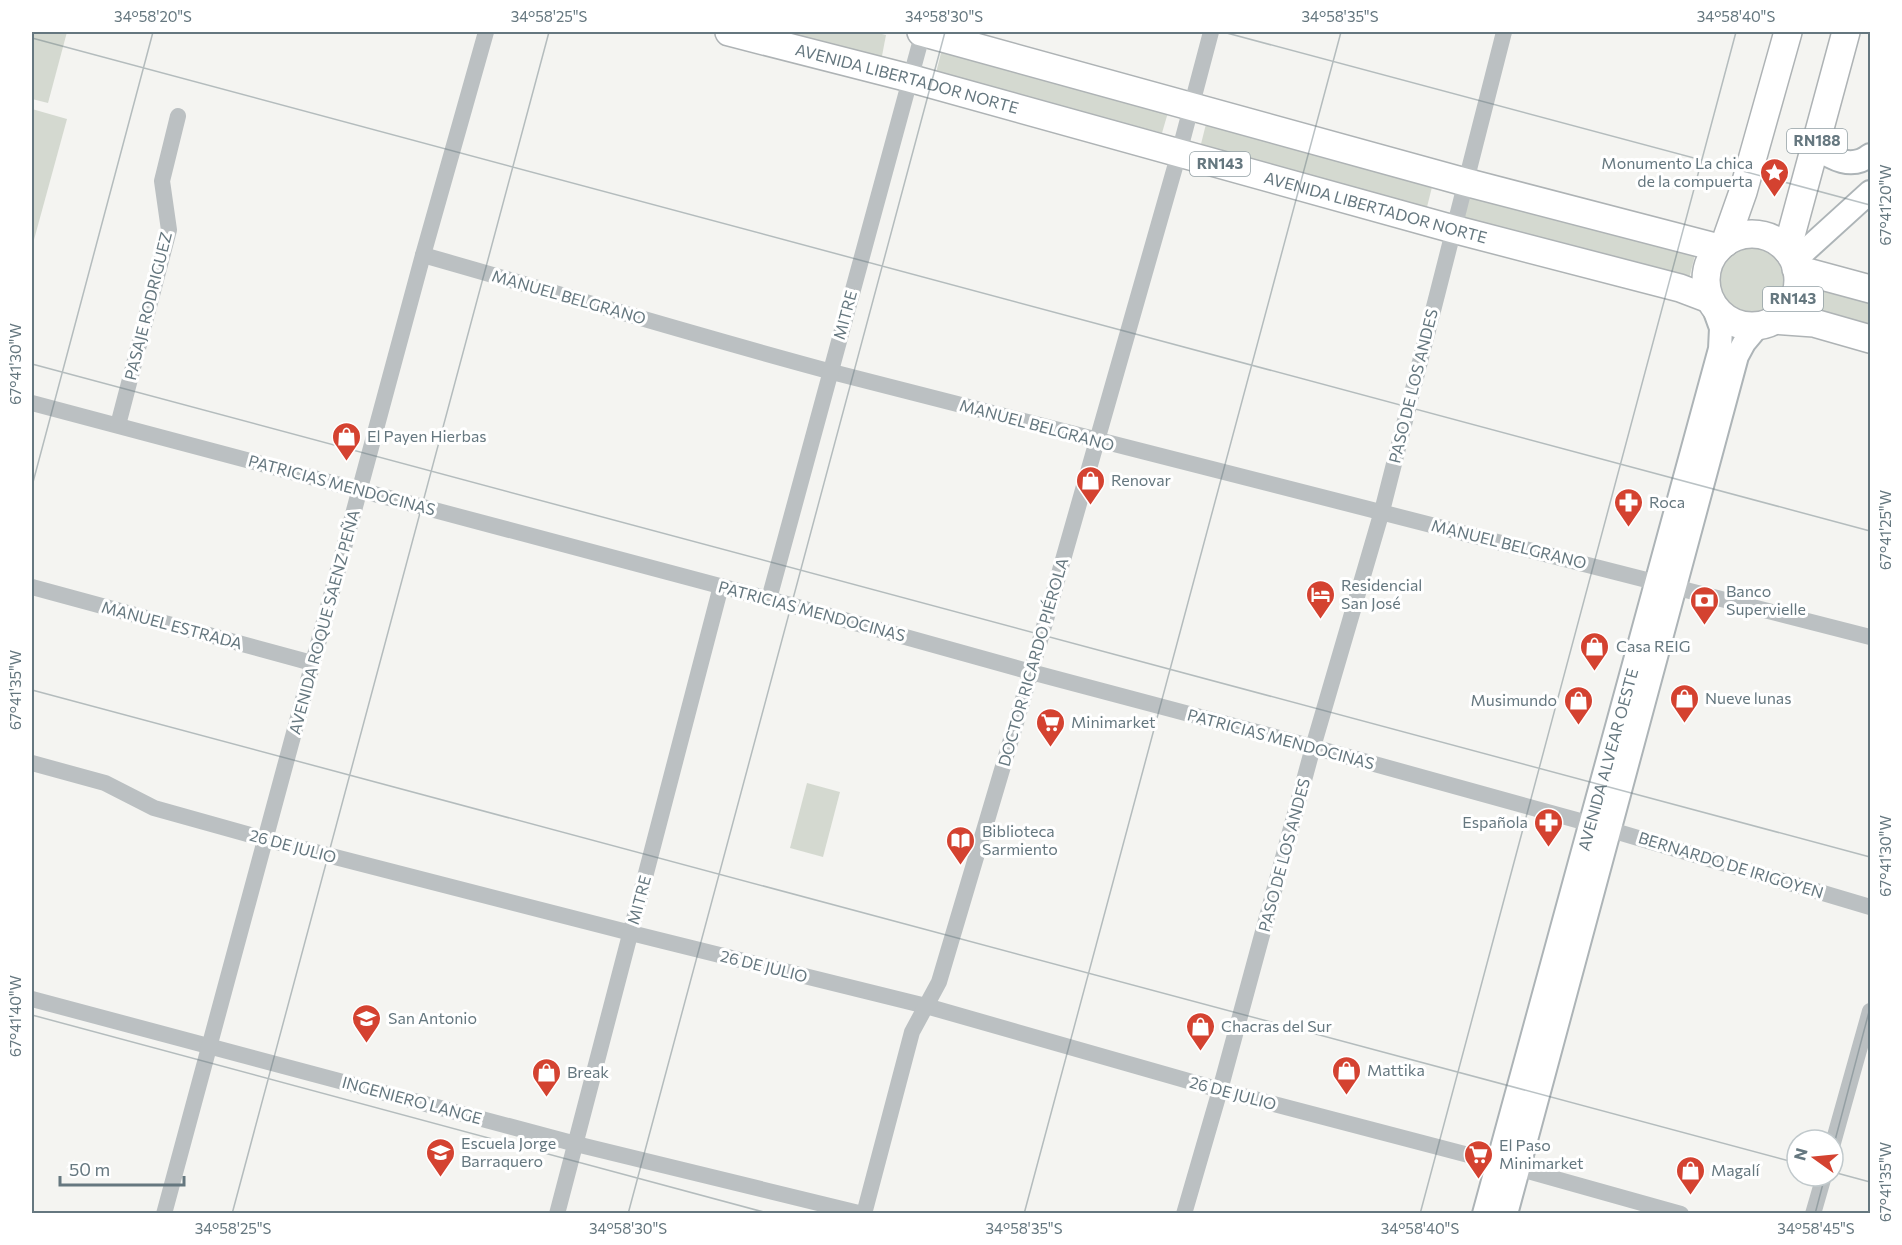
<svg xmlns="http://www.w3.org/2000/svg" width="1902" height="1245" font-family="Commissioner,sans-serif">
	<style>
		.green { fill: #d4d9d0 }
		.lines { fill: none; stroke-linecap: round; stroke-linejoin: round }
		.secondary-casing { stroke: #adb4b7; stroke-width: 26 }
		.trunk-casing { stroke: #aeb3b5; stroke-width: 30 }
		.minor { stroke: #bbc0c2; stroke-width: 16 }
		.secondary { stroke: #fff; stroke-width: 22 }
		.trunk { stroke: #fff; stroke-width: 27 }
		.ticks { fill: none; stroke: #65777f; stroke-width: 1.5; stroke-opacity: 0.45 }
		.labels { text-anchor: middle; stroke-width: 6; stroke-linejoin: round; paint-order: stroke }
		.shield { fill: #fff; stroke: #93a0a5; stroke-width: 1.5 }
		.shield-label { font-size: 15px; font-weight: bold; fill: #65777f }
		.street-label { font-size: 16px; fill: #65777f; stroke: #fff }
		.poi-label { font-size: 16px; fill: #65777f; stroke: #fff; text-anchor: start }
		.neatline { fill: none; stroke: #65777f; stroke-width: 2 }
		.ticks-label { font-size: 15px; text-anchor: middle; fill: #65777f }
	</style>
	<rect width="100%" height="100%" fill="#f4f4f1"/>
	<g class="green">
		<polygon points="32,32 67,32 48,103 32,99"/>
		<polygon points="774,32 873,32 886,35 881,61"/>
		<polygon points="942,49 1169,109 1162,133 936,73"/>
		<polygon points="32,109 67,119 32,247"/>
		<polygon points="1206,124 1433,183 1427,207 1200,148"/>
		<polygon points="1469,195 1695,255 1689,279 1463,219"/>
		<circle cx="1752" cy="278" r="34"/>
		<polygon points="1806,285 1870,302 1870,327 1799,309"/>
		<polygon points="807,783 840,792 823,857 790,848"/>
	</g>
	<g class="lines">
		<defs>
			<g id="secondary">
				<path d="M 1815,147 C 1832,159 1852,170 1870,155"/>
				<polyline points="1794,261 1870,192"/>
				<path id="s1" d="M 1484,1214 L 1720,349 L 1721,328 L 1713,306"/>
				<polyline points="1506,1214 1737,356 1744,343 1759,325"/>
			</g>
			<g id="trunk">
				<path id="s2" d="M 729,32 L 909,78 L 1453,229 L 1680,288 L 1709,299"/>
				<polyline points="921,32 1465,182 1719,248"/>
				<circle cx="1752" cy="280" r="46"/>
				<polyline points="1725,243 1743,192 1788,32"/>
				<polyline points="1787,250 1846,32"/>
				<polyline points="1796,269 1870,289"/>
				<polyline points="1773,320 1814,323 1870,339"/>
			</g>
		</defs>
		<use href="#secondary" class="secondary-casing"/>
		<use href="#trunk" class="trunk-casing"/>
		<g class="minor">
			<path d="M 423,255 C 561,294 697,336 836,373 C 1180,464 1526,547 1870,637"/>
			<polyline points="32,403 769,599 1031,672 1313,747 1591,824 1870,907"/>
			<polyline points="118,425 169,230 162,181 178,116"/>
			<polyline points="32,587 312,663"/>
			<polyline points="769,599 923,32"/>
			<polyline points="32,763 105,783 154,808 265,839 631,933 926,1006 1220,1090 1499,1163 1681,1214"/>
			<polyline points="32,999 576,1144 863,1214"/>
			<polyline points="1833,1143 1870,1011"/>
			<polyline points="164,1214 423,255 486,32"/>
			<polyline points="557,1214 721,586"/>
			<polyline points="864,1214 912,1032 939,982 1031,672 1179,153 1211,32"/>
			<polyline points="1184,1214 1220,1090 1313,747 1382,511 1504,32"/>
			<polyline points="1813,1214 1824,1176"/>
		</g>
		<use href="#secondary" class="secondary"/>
		<use href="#trunk" class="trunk"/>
	</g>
	<path class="ticks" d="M 1223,32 L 1870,205M 32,38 L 1870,531M 32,364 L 1870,857M 32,486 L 153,32M 32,690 L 1797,1163M 32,1015 L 771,1214M 1833,1148 L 1870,1008M 1833,1172 L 1870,1182M 232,1214 L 549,32M 628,1214 L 945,32M 1024,1214 L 1341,32M 1420,1214 L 1736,32M 1815,1214 L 1825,1176"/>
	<defs>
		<symbol id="sight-pin" viewBox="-11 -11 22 30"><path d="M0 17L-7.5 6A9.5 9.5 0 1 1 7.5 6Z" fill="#d44230" stroke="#fff"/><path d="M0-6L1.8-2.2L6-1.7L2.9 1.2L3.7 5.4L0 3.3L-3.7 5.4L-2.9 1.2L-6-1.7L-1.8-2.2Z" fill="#fff"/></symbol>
		<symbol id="shop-pin" viewBox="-11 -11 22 30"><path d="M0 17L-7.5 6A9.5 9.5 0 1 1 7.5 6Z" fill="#d44230" stroke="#fff"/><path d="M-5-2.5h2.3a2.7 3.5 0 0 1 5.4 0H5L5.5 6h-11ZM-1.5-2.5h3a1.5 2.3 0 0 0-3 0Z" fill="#fff"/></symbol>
		<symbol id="pharmacy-pin" viewBox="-11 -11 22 30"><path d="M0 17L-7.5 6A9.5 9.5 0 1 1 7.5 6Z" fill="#d44230" stroke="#fff"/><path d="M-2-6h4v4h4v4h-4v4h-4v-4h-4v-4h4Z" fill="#fff"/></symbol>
		<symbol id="hotel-pin" viewBox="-11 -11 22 30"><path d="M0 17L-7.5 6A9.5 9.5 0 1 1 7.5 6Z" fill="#d44230" stroke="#fff"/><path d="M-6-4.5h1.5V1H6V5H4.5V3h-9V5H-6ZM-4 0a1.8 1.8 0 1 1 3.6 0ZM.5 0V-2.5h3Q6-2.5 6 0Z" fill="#fff"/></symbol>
		<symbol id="bank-pin" viewBox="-11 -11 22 30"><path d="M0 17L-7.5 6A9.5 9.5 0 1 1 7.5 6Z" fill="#d44230" stroke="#fff"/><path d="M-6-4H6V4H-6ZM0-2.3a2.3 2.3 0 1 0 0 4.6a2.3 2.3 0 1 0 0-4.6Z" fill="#fff"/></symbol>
		<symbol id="supermarket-pin" viewBox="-11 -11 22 30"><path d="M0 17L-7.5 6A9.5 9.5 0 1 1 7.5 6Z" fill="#d44230" stroke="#fff"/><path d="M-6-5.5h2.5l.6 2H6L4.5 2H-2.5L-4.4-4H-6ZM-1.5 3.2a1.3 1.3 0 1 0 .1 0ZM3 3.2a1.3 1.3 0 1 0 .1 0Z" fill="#fff"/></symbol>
		<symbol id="library-pin" viewBox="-11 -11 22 30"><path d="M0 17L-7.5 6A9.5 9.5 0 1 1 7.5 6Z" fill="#d44230" stroke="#fff"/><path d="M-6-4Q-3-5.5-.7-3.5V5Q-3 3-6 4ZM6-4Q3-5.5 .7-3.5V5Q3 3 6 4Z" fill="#fff"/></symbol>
		<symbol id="school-pin" viewBox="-11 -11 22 30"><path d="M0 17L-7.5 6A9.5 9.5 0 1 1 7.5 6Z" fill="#d44230" stroke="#fff"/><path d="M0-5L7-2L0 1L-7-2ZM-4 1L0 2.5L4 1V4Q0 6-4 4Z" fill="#fff"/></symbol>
	</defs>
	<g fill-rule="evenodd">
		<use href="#sight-pin" x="1758" y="156" width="33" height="45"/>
		<use href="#shop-pin" x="330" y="420" width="33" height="45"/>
		<use href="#shop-pin" x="1074" y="464" width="33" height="45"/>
		<use href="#pharmacy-pin" x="1612" y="486" width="33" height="45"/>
		<use href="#hotel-pin" x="1304" y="578" width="33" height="45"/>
		<use href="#bank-pin" x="1688" y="584" width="33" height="45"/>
		<use href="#shop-pin" x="1578" y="630" width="33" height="45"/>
		<use href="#shop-pin" x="1668" y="682" width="33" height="45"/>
		<use href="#shop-pin" x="1562" y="684" width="33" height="45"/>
		<use href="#supermarket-pin" x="1034" y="706" width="33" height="45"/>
		<use href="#pharmacy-pin" x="1532" y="806" width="33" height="45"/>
		<use href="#library-pin" x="944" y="824" width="33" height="45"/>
		<use href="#school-pin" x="350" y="1002" width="33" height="45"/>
		<use href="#shop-pin" x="1184" y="1010" width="33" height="45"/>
		<use href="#shop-pin" x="1330" y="1054" width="33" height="45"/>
		<use href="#shop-pin" x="530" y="1056" width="33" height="45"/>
		<use href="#school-pin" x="424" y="1136" width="33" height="45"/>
		<use href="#supermarket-pin" x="1462" y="1138" width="33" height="45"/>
		<use href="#shop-pin" x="1674" y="1154" width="33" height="45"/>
	</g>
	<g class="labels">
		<g class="shield">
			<rect x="1787" y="129" width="60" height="24" rx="4.5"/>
			<rect x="1190" y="152" width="60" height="24" rx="4.5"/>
			<rect x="1763" y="287" width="60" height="24" rx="4.5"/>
		</g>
		<g class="shield-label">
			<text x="1817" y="146">RN188</text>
			<text x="1220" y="169">RN143</text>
			<text x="1793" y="304">RN143</text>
		</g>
		<g class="street-label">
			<text dy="6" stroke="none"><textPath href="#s2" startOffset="184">AVENIDA LIBERTADOR NORTE</textPath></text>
			<text dy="6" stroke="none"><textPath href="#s2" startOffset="670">AVENIDA LIBERTADOR NORTE</textPath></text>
			<text transform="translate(569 297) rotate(16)" y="6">MANUEL BELGRANO</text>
			<text transform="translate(148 306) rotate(-76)" y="6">PASAJE RODRIGUEZ</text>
			<text transform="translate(845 315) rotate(-75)" y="6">MITRE</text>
			<text transform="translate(1413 386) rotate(-76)" y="6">PASO DE LOS ANDES</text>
			<text transform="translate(1037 425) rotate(15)" y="6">MANUEL BELGRANO</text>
			<text transform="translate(342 485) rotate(15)" y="6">PATRICIAS MENDOCINAS</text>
			<text transform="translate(1509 544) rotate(14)" y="6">MANUEL BELGRANO</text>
			<text transform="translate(812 611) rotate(15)" y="6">PATRICIAS MENDOCINAS</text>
			<text transform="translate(324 622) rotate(-75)" y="6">AVENIDA ROQUE SAENZ PEÑA</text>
			<text transform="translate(172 625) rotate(15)" y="6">MANUEL ESTRADA</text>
			<text transform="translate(1033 662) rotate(-74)" y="6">DOCTOR RICARDO PIÉROLA</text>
			<text transform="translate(1281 739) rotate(15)" y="6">PATRICIAS MENDOCINAS</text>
			<text dy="6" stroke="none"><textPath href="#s1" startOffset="471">AVENIDA ALVEAR OESTE</textPath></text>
			<text transform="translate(293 846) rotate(15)" y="6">26 DE JULIO</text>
			<text transform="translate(1284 855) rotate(-75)" y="6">PASO DE LOS ANDES</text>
			<text transform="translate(1731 865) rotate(17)" y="6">BERNARDO DE IRIGOYEN</text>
			<text transform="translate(639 900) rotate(-75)" y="6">MITRE</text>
			<text transform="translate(764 966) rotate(14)" y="6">26 DE JULIO</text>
			<text transform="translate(1233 1093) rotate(15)" y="6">26 DE JULIO</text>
			<text transform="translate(412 1100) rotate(15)" y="6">INGENIERO LANGE</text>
		</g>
		<g class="poi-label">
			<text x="1753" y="169" text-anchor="end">Monumento La chica<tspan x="1753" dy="18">de la compuerta</tspan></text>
			<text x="367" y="442">El Payen Hierbas</text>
			<text x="1111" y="486">Renovar</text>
			<text x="1649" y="508">Roca</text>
			<text x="1341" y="591">Residencial<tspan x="1341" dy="18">San José</tspan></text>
			<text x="1726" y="597">Banco<tspan x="1726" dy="18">Supervielle</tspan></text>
			<text x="1616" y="652">Casa REIG</text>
			<text x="1705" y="704">Nueve lunas</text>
			<text x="1557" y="706" text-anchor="end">Musimundo</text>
			<text x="1071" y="728">Minimarket</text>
			<text x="1528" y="828" text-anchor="end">Española</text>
			<text x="982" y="837">Biblioteca<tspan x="982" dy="18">Sarmiento</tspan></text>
			<text x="388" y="1024">San Antonio</text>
			<text x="1221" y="1032">Chacras del Sur</text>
			<text x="1367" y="1076">Mattika</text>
			<text x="567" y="1078">Break</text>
			<text x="461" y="1149">Escuela Jorge<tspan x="461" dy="18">Barraquero</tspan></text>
			<text x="1499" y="1151">El Paso<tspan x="1499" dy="18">Minimarket</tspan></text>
			<text x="1711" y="1176">Magalí</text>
		</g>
	</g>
	<rect width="1902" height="1245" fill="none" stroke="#ffffff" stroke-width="66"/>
	<g transform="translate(1815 1158) rotate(285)"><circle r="28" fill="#ffffff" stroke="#c1c9cc" stroke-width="1.5"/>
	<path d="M0-4.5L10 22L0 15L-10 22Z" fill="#d44230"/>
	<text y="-9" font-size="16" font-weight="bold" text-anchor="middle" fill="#65777f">N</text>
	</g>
	<path d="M60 1176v9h124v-9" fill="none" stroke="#65777f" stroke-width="3"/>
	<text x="69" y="1176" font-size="18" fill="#65777f" stroke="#ffffff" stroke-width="4.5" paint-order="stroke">50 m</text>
	<rect x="33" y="33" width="1836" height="1179" class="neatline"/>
	<g class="ticks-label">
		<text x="153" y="22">34°58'20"S</text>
		<text x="549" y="22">34°58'25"S</text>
		<text x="944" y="22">34°58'30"S</text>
		<text x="1340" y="22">34°58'35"S</text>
		<text x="1736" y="22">34°58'40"S</text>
		<text transform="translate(1886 205) rotate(-90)" y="5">67°41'20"W</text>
		<text transform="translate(16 364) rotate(-90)" y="5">67°41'30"W</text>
		<text transform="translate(1886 530) rotate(-90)" y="5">67°41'25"W</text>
		<text transform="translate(16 690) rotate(-90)" y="5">67°41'35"W</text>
		<text transform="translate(1886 856) rotate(-90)" y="5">67°41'30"W</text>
		<text transform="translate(16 1016) rotate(-90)" y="5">67°41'40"W</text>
		<text transform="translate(1886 1182) rotate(-90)" y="5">67°41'35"W</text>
		<text x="233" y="1234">34°58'25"S</text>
		<text x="628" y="1234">34°58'30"S</text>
		<text x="1024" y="1234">34°58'35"S</text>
		<text x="1420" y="1234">34°58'40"S</text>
		<text x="1816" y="1234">34°58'45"S</text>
	</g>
</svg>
